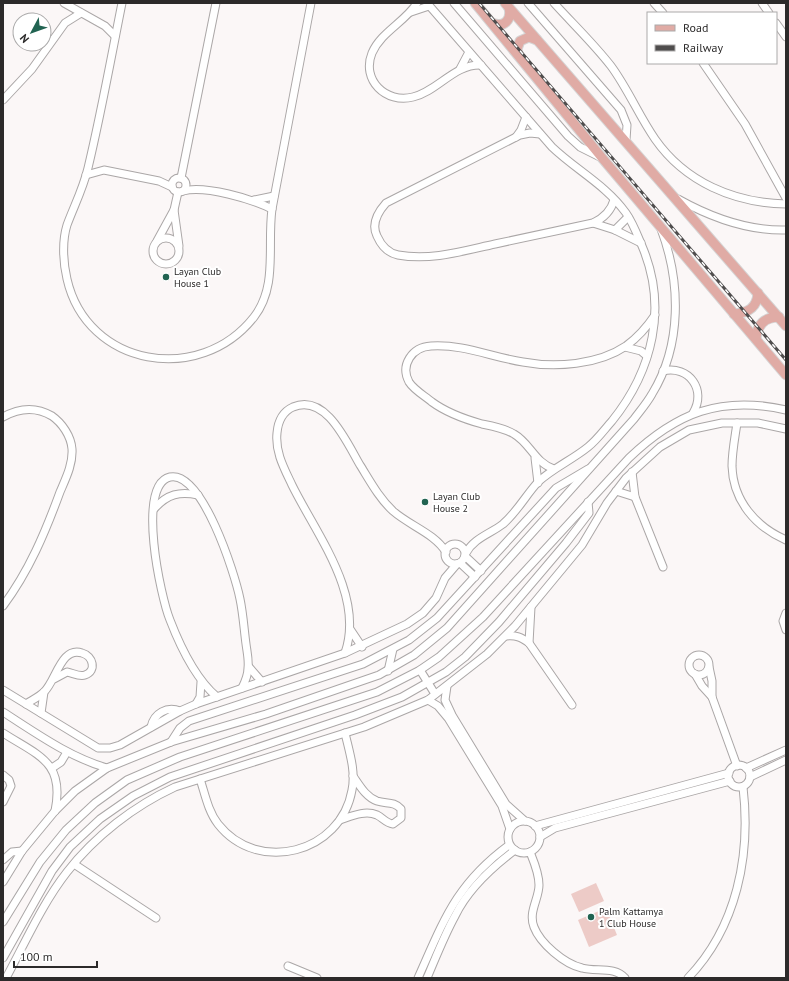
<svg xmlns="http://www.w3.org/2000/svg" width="789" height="981" font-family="'PT Sans',sans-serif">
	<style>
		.green { fill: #edcbc7 }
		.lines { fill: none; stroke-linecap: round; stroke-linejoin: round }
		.minor-casing { stroke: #aba7a7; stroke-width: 9 }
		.major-casing { stroke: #d5d4d4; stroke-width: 11 }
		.minor { stroke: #fff; stroke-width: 7 }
		.major { stroke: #e0aba5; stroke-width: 9 }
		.rail-casing { stroke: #4f4d4d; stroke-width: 3 }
		.rail { stroke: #fff; stroke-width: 1.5; stroke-dasharray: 4.5; stroke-linecap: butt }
		.poi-dot { fill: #216351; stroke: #fff; stroke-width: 1.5 }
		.labels { text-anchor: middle; stroke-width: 4; stroke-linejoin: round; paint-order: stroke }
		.poi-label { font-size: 10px; fill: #2c2a2a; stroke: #fff; text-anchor: start }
	</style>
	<rect width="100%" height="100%" fill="#fbf7f7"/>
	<g class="green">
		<polygon points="596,883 604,901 579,912 571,894"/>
		<polygon points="606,908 617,935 589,947 578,920"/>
	</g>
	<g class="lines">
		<defs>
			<g id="minor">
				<polyline points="64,3 105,26 115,36"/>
				<path d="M 122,3 C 111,58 101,114 88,168 C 83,189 74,206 67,225 C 62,241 63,262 67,279 C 87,367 200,386 254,317 C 278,286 267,246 272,209 L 311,3"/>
				<path d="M 417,3 C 405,22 381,32 372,53 C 361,80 386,104 413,97 C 438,91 454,64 481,65"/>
				<path d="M 427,3 L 552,147 C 576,170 606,185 626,213 C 633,223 637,234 642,246 C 668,307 653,370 612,421 C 604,430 597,440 588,447 C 572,460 553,468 538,482 C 526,495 517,512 503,524 C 490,534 474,538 466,553"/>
				<polyline points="454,3 568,136 580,147 602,158"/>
				<polyline points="528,3 621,110 627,125 626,140"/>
				<path d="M 554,3 C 573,24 594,44 611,66 C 628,89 639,116 655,139 C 685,182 734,203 786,204"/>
				<polyline points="654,3 663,13"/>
				<polyline points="762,3 769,13"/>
				<polyline points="411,12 429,6"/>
				<polyline points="776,23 786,37"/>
				<polyline points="703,63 745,124 786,198"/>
				<polyline points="460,69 469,52"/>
				<polyline points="3,100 32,69 65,23 81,13"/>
				<path d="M 540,134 L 530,133 L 520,135 L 386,203 C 378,212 371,224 377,236 C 381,245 388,253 398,255 C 431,261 463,251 495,244 C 527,237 560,230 593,223 C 604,218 611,211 614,200"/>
				<polyline points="516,137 521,130 526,117"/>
				<polyline points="86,175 104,170 159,181 172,187"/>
				<circle cx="179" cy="185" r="7"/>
				<polyline points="181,178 216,3"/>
				<path d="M 183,191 C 205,185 252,199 272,209"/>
				<path d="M 678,199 C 712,218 747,231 786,230"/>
				<polyline points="254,200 274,196"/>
				<polyline points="174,210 179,246"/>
				<polyline points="593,223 615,230 641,243"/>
				<polyline points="615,230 628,217"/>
				<circle cx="166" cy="251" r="13"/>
				<polyline points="157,241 174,210 178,192"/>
				<polyline points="625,347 641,351 647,356"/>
				<path d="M 663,371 C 689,365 707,390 693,413"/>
				<path d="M 3,417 C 19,408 35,406 52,416 C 62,423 71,436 72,449 C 73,464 66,478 60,492 C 45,533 29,571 3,606"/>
				<path d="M 737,423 C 735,437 732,452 732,466 C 733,501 756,527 786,540"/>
				<polyline points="535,458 538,483"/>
				<path d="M 554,469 C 535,463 530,443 514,434 C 504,428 492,426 482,424 C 464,419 447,413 432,402 C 425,396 414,390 409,382 C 400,365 412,347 431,346 C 464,344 491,357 523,362 C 555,368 598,365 626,346 C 637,338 647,327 655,315"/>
				<polyline points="632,472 635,497 663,567"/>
				<polyline points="616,491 635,497"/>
				<path d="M 154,509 C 167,494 180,491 198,495"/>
				<circle cx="455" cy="554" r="10"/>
				<polyline points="465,556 481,571"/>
				<polyline points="460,563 475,577"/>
				<polyline points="786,613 783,621 786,630"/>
				<polyline points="350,629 362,647"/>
				<path d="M 506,636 C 516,635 521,637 529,643 L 572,705"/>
				<polyline points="529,643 531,607"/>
				<path d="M 345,653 C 365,595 316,534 292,485 C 284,468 275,452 277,433 C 278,421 282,412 293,407 C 326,393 347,443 360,465 C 370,481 379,498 393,511 C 410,526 434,533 446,552"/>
				<circle cx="699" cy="665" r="10"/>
				<polyline points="249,667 262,682"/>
				<polyline points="709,667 712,681 712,697 737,766"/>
				<polyline points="420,670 435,694"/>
				<polyline points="388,671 393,649"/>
				<polyline points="695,674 702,686 712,697"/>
				<polyline points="447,686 445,700 452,715 506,804 525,821"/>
				<polyline points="3,690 98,748 110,748 120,745 180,711 196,704 345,653 407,624 423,613 436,598 445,578 457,564"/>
				<path d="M 217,697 C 196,679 180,646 170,620 C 161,598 136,485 170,477 C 202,470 235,574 240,599 C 243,613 244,629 246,644 C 247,652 249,660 248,668 C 248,675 245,682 242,688"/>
				<polyline points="428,700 438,706 448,718 502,806 510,829"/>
				<path d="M 26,704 C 32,700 39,697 44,692 C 56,681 61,646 82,653 C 93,656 97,671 85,675 C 79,677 73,673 67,672 L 54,679"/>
				<polyline points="196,704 200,697 201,682"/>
				<path d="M 3,712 C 36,733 69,757 107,768"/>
				<polyline points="41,713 44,692"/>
				<path d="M 151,727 C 154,713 167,706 180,711"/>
				<path d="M 3,733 C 39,756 65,762 55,811"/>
				<polyline points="171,742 180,728 189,721 363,664 409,640 437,618 556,488 588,469"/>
				<circle cx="739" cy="776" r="11"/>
				<polyline points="52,768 61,762 67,752"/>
				<polyline points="746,768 786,750"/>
				<polyline points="3,775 9,780 11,786 3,802"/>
				<polyline points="750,777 786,760"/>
				<path d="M 200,779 C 205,794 208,811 218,824 C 258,875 341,853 352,790 C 356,771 349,751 345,733"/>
				<path d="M 340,820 C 352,816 365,810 377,815 C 383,818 386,823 393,824 L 401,818 L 401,809 C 394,801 386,804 377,801 C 366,797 360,786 353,776"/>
				<circle cx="524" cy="837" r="16"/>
				<polyline points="535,826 729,773"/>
				<polyline points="540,837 555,828 730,781"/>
				<path d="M 530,852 C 534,862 539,873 539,885 C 539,899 528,912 534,927 C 540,943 564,964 582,968 C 596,972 615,966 625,978"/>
				<polyline points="3,860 12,852 22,851"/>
				<polyline points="74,864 156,918"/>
				<path d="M 3,882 L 22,851 L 55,811 L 75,791 L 107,768 L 171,742 L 266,714 L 379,675 L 414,655 L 447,628 L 634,419 C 640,411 647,403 652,394 C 682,345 681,282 661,229"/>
				<path d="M 3,922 L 40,862 L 66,830 L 95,803 L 127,780 L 180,757 L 377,692 L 420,670 L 439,657 L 483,617 L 629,458 C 676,413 721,395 786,410"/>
				<polyline points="3,958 52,871 70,847 100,819 133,796 170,777 355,715 402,697 446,672 465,657 499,622 566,543 589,513 588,502"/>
				<polyline points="288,966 317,978"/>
				<path d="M 6,978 C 25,943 42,904 67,872 C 95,836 134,806 175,787 L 364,727 L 428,700 L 487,654 L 515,626 L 582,545 L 607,503 L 626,478 L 660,447 L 689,430 L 722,423 L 758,423 L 786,429"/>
				<path d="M 418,978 C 444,920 456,884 509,845"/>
				<path d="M 427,978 C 436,957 444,936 455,916 C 468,889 491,868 515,850"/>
				<path d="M 688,978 C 737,927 751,855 743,787"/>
			</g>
			<g id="major">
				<polyline points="475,3 603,159 786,375"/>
				<polyline points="505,3 786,326"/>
				<path d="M 492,23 C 504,28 512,20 509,8"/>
				<polyline points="518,53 517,49 520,41 529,37 537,40"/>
				<path d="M 734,314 C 748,313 757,308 758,293"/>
				<path d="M 756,339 C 757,325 764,317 779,317"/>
			</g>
		</defs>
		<use href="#minor" class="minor-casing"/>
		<use href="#major" class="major-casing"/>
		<use href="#minor" class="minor"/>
		<use href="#major" class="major"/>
		<defs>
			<polyline id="rail" points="479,3 786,360"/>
		</defs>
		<use href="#rail" class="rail-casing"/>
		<use href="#rail" class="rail"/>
	</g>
	<g class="poi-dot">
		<circle cx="166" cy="277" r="4"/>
		<circle cx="425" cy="502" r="4"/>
		<circle cx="591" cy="917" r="4"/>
	</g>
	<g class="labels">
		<g class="poi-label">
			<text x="174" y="275">Layan Club<tspan x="174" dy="12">House 1</tspan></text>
			<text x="433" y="500">Layan Club<tspan x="433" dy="12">House 2</tspan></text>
			<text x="599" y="915">Palm Kattamya<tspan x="599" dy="12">1 Club House</tspan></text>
		</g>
	</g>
	<rect width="789" height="981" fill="none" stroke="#2c2a2a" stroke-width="8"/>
	<rect x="647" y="12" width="130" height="52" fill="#ffffff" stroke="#abaaaa"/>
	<rect x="655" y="25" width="20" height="6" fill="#e0aba5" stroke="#abaaaa"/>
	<text x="683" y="32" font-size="12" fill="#2c2a2a">Road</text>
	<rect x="655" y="45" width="20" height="6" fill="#4f4d4d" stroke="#abaaaa"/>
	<text x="683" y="52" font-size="12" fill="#2c2a2a">Railway</text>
	<g transform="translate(32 32) rotate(229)"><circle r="19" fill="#ffffff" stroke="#abaaaa"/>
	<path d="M0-3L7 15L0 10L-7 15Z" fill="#216351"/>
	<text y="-6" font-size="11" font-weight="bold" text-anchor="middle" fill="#2c2a2a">N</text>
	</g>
	<path d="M14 961v6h83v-6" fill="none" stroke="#2c2a2a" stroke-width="2"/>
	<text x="20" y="961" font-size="12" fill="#2c2a2a" stroke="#ffffff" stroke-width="3" paint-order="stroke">100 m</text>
</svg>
